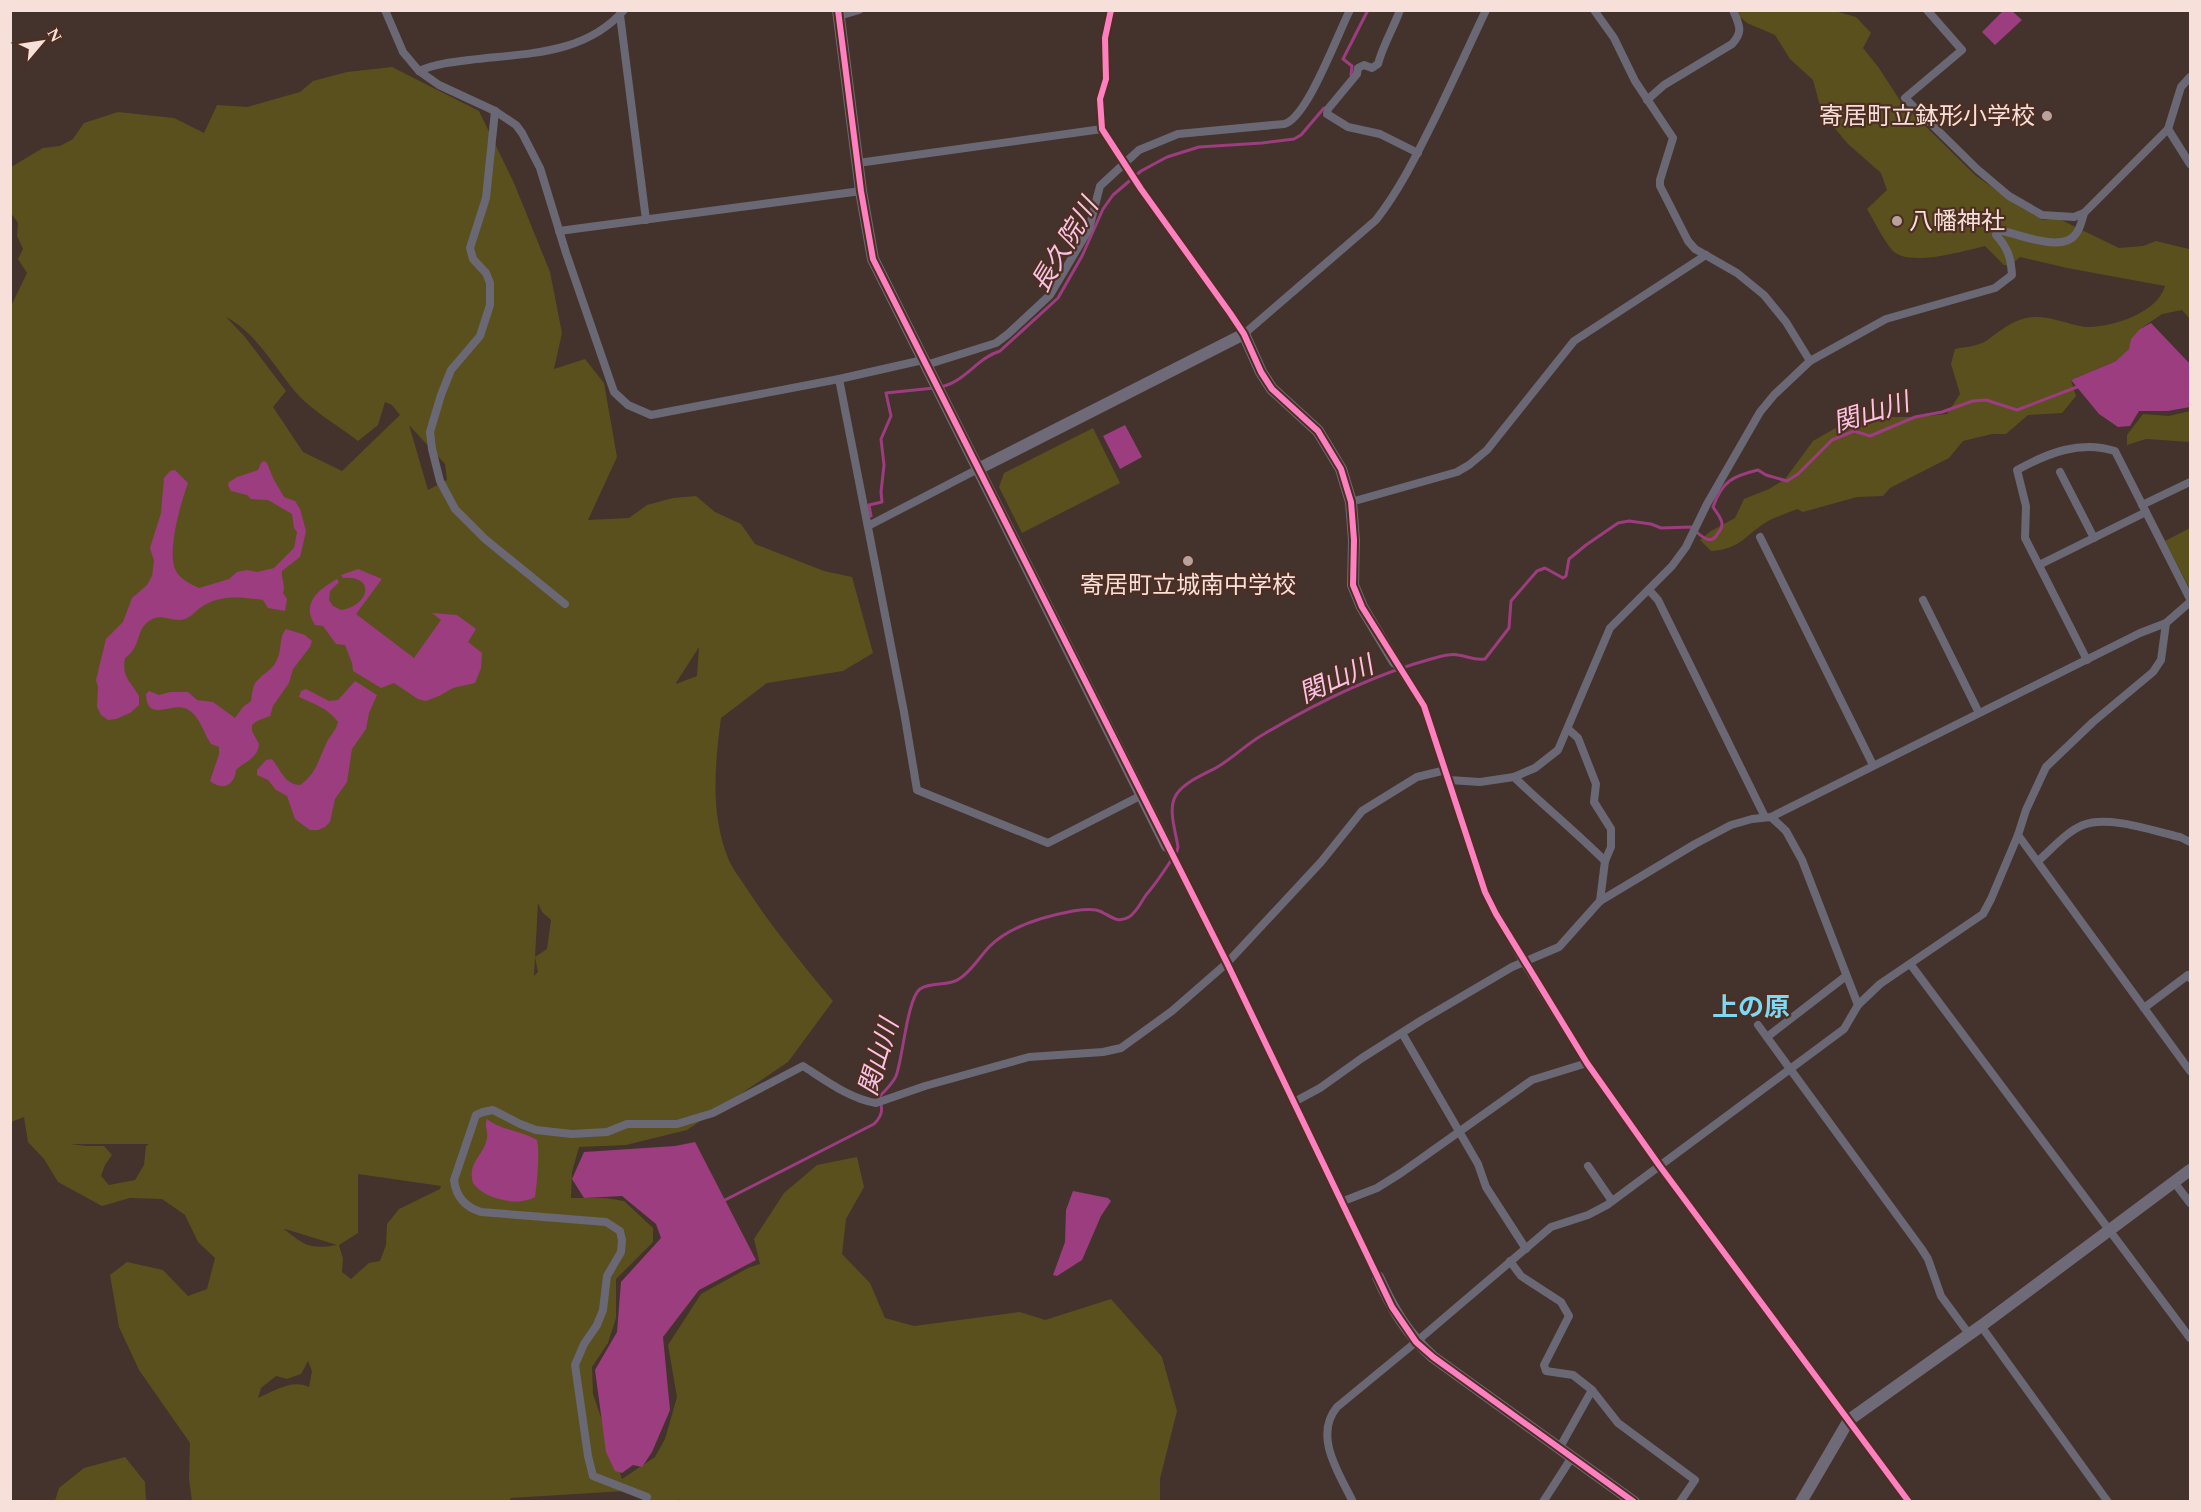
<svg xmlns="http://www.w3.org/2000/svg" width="2201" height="1512" font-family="Spectral,'Noto Sans JP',serif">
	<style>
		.green { fill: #5a501d; fill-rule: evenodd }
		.water { fill: #9b3d7f }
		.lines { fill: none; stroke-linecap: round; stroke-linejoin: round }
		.stream { stroke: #9b3d7f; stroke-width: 3 }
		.street { stroke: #6a6875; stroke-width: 8 }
		.secondary { stroke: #6e6a77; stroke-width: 12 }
		.cycleway-casing { stroke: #4e2e22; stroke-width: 10 }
		.cycleway { stroke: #ff80c0; stroke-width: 6 }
		.poi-dot { fill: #b8a39c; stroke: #4e2e22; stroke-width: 2 }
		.labels { text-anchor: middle; stroke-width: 4.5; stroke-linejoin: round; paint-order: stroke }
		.poi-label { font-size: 24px; fill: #f6e0d9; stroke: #4e2e22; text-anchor: end }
		.water-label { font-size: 26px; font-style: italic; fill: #f9c3e6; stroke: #4e2e22 }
		.neighbourhood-label { font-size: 26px; font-weight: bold; fill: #79d9f7; stroke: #4e2e22 }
	</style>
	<rect width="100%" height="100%" fill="#44322c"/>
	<g class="green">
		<path d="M 1738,11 L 1835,11 L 1856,17 L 1871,33 L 1863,48 L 1879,68 L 1901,102 L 1975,175 L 2018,206 L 2043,220 L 2059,219 L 2119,248 L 2143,246 L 2156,241 L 2189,249 L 2190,251 L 2190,319 L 2182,310 L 2162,314 L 2140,329 L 2129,349 L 2118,360 L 2071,380 L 2076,396 L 2062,413 L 2028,415 L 2006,434 L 1992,434 L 1963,441 L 1949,458 L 1890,488 L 1883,496 L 1857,497 L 1803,512 L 1797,509 C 1788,513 1778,516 1770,520 C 1746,533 1743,549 1711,551 L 1700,540 L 1711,531 L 1735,518 L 1744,499 L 1769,489 L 1785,479 L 1813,441 L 1846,422 L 1877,417 L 1918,417 L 1947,414 L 1960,394 L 1951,364 L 1955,349 C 1965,347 1978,346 1986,341 C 2002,330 2014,318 2035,317 C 2052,316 2075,327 2089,327 C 2115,326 2157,313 2165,286 L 2067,268 L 2020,257 L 2010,266 L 2004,265 L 1985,246 C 1963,251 1909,268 1892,250 C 1882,238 1875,222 1867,209 L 1887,190 L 1881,173 L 1848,144 L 1822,113 L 1813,80 L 1790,59 L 1775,35 L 1747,23 L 1740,17 Z"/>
		<path d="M 392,67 L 479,111 L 514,183 L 550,272 L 562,333 L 554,369 L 585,359 L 604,383 L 617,457 L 588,520 L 629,518 L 647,505 L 673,498 L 696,496 L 715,512 L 741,524 L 755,544 L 824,571 L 852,577 L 873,653 L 843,671 L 767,683 L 721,718 C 715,764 710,813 728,858 C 732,869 741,879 747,889 C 773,929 803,965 833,1001 L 788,1062 L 687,1130 L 626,1145 L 579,1147 L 572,1172 L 571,1198 L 606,1198 L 624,1201 L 653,1228 L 653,1242 L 616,1279 L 616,1318 L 608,1343 L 592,1367 L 593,1394 L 622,1479 L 655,1457 L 665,1439 L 677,1397 L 668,1345 L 701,1294 L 748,1268 L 760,1264 L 754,1239 L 784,1193 L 817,1165 L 857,1157 L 864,1187 L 846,1219 L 842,1254 L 870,1283 L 885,1318 L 914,1326 L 1020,1312 L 1045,1320 L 1111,1299 L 1162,1357 L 1177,1411 L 1160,1479 L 1160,1501 L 685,1502 L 673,1497 L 682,1501 L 640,1502 L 643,1494 L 624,1491 L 511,1498 L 508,1502 L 192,1501 L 189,1479 L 190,1443 L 139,1370 L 119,1327 L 110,1275 L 127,1262 L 163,1270 L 188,1296 L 207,1289 L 215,1258 L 198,1242 L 185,1215 L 162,1199 L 130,1198 L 102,1206 L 58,1182 L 44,1159 L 28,1142 L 24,1117 L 11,1122 L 10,308 L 27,273 L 18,259 L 23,249 L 17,236 L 18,223 L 11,213 L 11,167 L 43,148 L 60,146 L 73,139 L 84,123 L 118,112 L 174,118 L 204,133 L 217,105 L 247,107 L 300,92 L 313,81 L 347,72 ZM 226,317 C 259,334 277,373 302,399 C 319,415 340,427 358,441 L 378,425 L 385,402 L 392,405 L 400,415 L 342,471 L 303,452 L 273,407 L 286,391 L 245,337 ZM 409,425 L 445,464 L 447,480 L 428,490 ZM 699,647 L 697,676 L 676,684 L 676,683 ZM 538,903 L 542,912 L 551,920 L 547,949 L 535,957 L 538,972 L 534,976 ZM 70,1144 L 149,1144 L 146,1146 L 144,1165 L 135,1180 L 109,1185 L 101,1176 L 105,1165 L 112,1155 L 104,1146 L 86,1146 ZM 358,1174 L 441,1186 L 440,1189 L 399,1209 L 387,1224 L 386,1245 L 380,1261 L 369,1263 L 351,1279 L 342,1272 L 343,1259 L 339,1245 L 358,1233 ZM 284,1229 L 285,1229 L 337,1245 C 310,1250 304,1245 284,1229 ZM 308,1361 L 312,1371 L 309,1387 C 291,1379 275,1391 258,1398 L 261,1388 L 276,1376 L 287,1379 L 301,1374 Z"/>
		<polygon points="2190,411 2190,442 2146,439 2127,445 2127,435 2143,414 2169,416"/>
		<polygon points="1093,428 1120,483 1022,533 999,487 1004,473"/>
		<polygon points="2190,528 2190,589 2165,541"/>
		<polygon points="125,1457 145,1482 146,1501 55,1501 59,1488 84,1468"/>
	</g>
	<g class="water">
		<polygon points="2003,11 2012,11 2022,20 1995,45 1982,32"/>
		<polygon points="2151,323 2190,364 2190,407 2168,411 2139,411 2130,426 2118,427 2099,414 2071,380 2116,361 2129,349 2131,339 2140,329"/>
		<polygon points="1125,425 1142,457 1120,469 1103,436"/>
		<path d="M 264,461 L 267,463 L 273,478 L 284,497 L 295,501 L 300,509 L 306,531 L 300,557 L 282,571 C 281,580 286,584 283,593 L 287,599 L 285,611 L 268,608 L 263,600 C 241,597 219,594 200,608 C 193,613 190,619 180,620 C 169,620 160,613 149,621 C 135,631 142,646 125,658 C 121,676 131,682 139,696 L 139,705 L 130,713 L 116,719 L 108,720 L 101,715 L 97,707 L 98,687 L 96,680 L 106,639 L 123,622 L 132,598 L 147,585 L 152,576 L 154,561 L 150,548 L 161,513 L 164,478 L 170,471 L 175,470 L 188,483 C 181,502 166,553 176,571 C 181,580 191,584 199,588 L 229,579 L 237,572 L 247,570 L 257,572 L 274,568 L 294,548 L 297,532 L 294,528 L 292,514 L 268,500 L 251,499 L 247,495 L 231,491 L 228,485 L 229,482 L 237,477 L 258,470 L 261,463 Z"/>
		<path d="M 358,569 L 382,579 L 356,614 L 414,658 L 441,620 L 432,613 L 457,615 L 476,629 L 468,642 L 482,653 L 481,668 L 475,683 L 453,688 L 439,696 L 426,701 L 418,699 L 394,683 L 381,688 L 353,671 L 352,663 L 345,645 L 336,644 L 323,626 L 315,625 C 301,603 318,590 337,579 L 339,582 L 330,591 L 329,600 L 333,606 L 341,610 C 370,606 376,575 343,578 L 341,575 Z"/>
		<path d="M 286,629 L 305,635 L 312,641 L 310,647 L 293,669 L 289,683 L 273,706 L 270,716 L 257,721 L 252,725 L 252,731 L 259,744 C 258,759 245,761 236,770 C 234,786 223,791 210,781 L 219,754 L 219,747 L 211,744 C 203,732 200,716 187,709 C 171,701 147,724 146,694 L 149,691 L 159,695 L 170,692 L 188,692 L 197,700 L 213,702 L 235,718 L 243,707 L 251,701 C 252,696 252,687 256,682 C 264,672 273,671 278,657 C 282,647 279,637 286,629 Z"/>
		<path d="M 355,681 L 377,695 L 369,713 L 366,729 L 352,749 L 347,782 L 335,799 L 330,822 L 325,827 L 318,830 L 310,830 L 303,825 L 295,819 L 287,796 L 276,790 L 268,780 L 257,775 L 257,770 L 266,760 L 272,759 C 281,770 284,784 300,785 C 316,774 318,761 326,744 C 330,735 336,731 338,722 C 328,708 314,704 299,697 L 301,691 L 306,689 L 329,701 L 338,700 Z"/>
		<path d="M 487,1119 C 502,1131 521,1130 537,1140 C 540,1151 537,1184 535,1197 C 518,1207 484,1199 473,1183 C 467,1162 484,1156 487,1138 C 488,1129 484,1128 487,1119 Z"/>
		<polygon points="695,1142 756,1260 699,1290 663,1337 670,1410 652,1452 642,1467 633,1465 622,1473 615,1471 606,1452 595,1370 617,1332 621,1282 661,1238 656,1224 622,1196 584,1198 572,1179 584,1152 675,1146"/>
		<polygon points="1073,1191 1108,1198 1111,1201 1101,1216 1082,1260 1057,1276 1053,1275 1065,1242 1066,1210"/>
	</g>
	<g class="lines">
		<g class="stream">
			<polyline points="1351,75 1352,66 1343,59 1368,10"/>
			<path d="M 940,387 C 964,383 977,358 1000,351 L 1058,298 L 1082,256 L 1103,209 L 1113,195 L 1141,171 L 1167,157 L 1199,147 L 1262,143 L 1294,139 L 1301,135 L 1324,108"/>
			<polyline points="871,516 869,505 882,502 881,492 884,465 881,439 891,416 886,393 934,388"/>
			<path d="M 725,1200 L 874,1124 C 883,1115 883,1109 879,1097 C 885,1091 893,1083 896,1076 C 903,1058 907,999 920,989 C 932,981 947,987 959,979 C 971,972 980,956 990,946 C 1010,926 1046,916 1073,911 C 1080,910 1089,909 1096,910 C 1109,913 1115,925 1129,917 C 1137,912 1141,902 1146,895 C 1158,881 1167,867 1177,851 L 1178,847 C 1176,833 1168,810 1175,797 C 1182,782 1206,774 1219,766 C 1235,756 1248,743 1264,734 C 1316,703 1373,675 1431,659 C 1439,657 1450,653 1458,655 C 1468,656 1474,661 1485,659 L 1509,628 L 1511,601 L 1537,571 L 1545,568 L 1563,578 L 1566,576 L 1569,559 L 1586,545 L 1618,523 L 1629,521 L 1651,524 L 1661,528 L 1691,527 C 1699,534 1711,548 1718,533 C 1720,531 1722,527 1722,524 C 1722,518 1716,512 1713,507 C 1722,481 1733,476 1758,470 L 1766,475 L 1787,481 L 1798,474 L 1832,440 L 1854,431 L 1870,436 L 1915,417 L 1942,412 L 1973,401 L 1986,400 L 2017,410 L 2077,387"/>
		</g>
		<g class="street">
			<polyline points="385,10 403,52 419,71 439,85 495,111 516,125 522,133 540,168 566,253 614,392 628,405 651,415 839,379 923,360"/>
			<path d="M 1111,10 L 1105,38 L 1106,79 L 1100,99 L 1102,129 L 1141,189 L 1244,334 L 1376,220 C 1401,188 1418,152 1436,116 C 1453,81 1469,46 1486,10"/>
			<path d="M 1400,10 C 1393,29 1383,45 1378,64 L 1372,68 L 1364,65 L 1358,68 L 1357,74 L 1328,109 L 1327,114 L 1348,127 L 1380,134 L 1418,153"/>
			<polyline points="1594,10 1614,38 1635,81 1673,138 1660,180 1660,186 1688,241 1695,249 1737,273 1764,295 1786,322 1810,361"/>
			<polyline points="1927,10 1962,50 1905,98 1977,169 2009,196 2042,215 2074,217 2084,213 2168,129 2181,87 2190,77"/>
			<polyline points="620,15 646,220"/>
			<polyline points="839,16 859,10"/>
			<path d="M 419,71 C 435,64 452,62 469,60 C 524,53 584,56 624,10"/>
			<path d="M 1647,100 L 1664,85 L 1732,44 C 1744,31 1739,25 1733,10"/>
			<polyline points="495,111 486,198 470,248 473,259 486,273 490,283 490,305 480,336 451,370 441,395 430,432 432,449 440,481 455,509 485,539 565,604"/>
			<polyline points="2168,129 2190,164"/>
			<polyline points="858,163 1102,129"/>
			<polyline points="559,231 861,191"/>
			<path d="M 926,365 L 996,343 L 1008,334 L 1050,295 L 1089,229 L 1100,186 L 1139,150 L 1178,134 L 1284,124 C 1307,119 1338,33 1350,10"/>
			<polyline points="839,379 904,712 917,790 1048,843 1142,795"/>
			<polyline points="2060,472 2094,538"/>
			<polyline points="1351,502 1457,472 1469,465 1487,450 1574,341 1706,255"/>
			<polyline points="2142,505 2190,482"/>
			<polyline points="868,526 978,469"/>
			<polyline points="1760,537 1873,765"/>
			<polyline points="2039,565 2146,512"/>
			<polyline points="1649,590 1658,600 1765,817"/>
			<polyline points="1923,600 1979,713"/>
			<path d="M 2087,660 L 2025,538 L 2026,506 L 2017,470 C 2048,453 2080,440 2115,451 L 2190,599"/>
			<polyline points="1395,662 1424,706 1485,892 1523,961 1587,1063 1659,1165 1909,1502"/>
			<polyline points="1568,729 1578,738 1596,784 1594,802 1611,829 1611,847 1605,861 1600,901"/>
			<path d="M 1514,777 C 1544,806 1576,832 1605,861"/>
			<path d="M 1449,780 L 1480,782 L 1514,777 L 1535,768 L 1558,750 L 1610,628 L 1672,566 L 1686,547 L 1707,504 L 1760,412 L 1774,395 L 1810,361 L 1886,319 L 1995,288 L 2012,275 C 2011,258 2008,248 1996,235 L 1997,231 L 2003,231 C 2020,235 2062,252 2075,235 C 2080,230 2082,220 2084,213"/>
			<polyline points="1771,817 1786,831 1802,860 1858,1005"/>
			<polyline points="2018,835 2190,1071"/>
			<polyline points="1167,846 1227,963 1378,1277"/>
			<path d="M 2038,861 C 2052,849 2066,832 2083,825 C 2109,815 2153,831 2180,837 L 2190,842"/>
			<polyline points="1911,965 2190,1338"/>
			<polyline points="2144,1008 2188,975 2190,978"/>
			<polyline points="1758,1025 1921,1248 1928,1259 1941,1296 1969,1334"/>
			<polyline points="1402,1033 1478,1164 1486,1187 1526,1249"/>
			<polyline points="1767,1037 1846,976"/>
			<polyline points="1294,1102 1320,1088 1362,1058 1422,1020 1512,967 1559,947 1600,901 1695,844 1731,825 1752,819 1771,817 2140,633 2166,623 2190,602"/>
			<polyline points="1588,1166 1612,1201"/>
			<polyline points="2174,1182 2190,1203"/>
			<polyline points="1341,1202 1377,1188 1401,1173 1532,1080 1587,1063"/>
			<polyline points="1510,1261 1521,1276 1561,1302 1569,1316 1544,1365 1546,1371 1573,1375 1592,1390"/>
			<polyline points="1981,1326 2108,1502"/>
			<polyline points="1560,1447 1592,1390 1618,1423 1695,1480 1680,1502"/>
			<path d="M 647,1497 L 593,1476 L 588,1456 L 575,1365 L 584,1344 L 597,1325 L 603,1310 L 607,1276 L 621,1252 L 622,1240 L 620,1231 L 606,1222 L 481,1212 C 465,1207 456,1197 454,1180 L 476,1115 L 483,1112 L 493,1110 L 520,1124 L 536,1130 L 572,1134 L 607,1132 L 627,1124 L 677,1124 L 713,1113 L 803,1066 C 825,1080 850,1099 876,1103 L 925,1086 L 1029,1057 L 1103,1052 L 1121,1048 L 1172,1011 L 1227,963 L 1321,862 L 1362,811 L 1417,777 L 1446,770"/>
			<path d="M 1353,1502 C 1339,1473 1313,1436 1337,1407 L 1416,1342 L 1551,1227 L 1588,1215 L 1607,1205 L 1844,1029 L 1858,1005 L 1880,984 L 1983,914 L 1991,899 L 2018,835 L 2026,810 L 2046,767 L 2093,722 L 2153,672 L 2161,660 L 2166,623"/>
			<polyline points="1543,1502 1572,1457"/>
		</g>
		<g class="secondary">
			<polyline points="838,10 861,191 873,259 1167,846"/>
			<polyline points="978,469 1244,334 1261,372 1272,389 1318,431 1341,469 1351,502 1354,540 1353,585 1362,607 1395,662"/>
			<path d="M 1378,1277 C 1392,1308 1407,1334 1433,1357 L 1634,1502"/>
			<polyline points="1801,1502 1849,1420 1981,1326 2190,1170"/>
		</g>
		<defs>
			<g id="cycleway">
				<polyline points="838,10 861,191 873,259 1227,963 1392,1307 1416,1342 1433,1357 1634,1502"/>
				<polyline points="1111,10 1105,38 1106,79 1100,99 1102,129 1141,189 1230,313 1244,334 1261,372 1272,389 1318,431 1341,469 1351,502 1354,540 1353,585 1362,607 1424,706 1485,892 1496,914 1587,1063 1659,1165 1909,1502"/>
			</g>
		</defs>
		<use href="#cycleway" class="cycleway-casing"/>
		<use href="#cycleway" class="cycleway"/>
	</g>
	<g class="poi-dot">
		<circle cx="2047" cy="116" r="6"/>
		<circle cx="1897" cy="221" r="6"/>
		<circle cx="1188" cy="561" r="6"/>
	</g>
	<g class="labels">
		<g class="poi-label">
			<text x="2035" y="124">寄居町立鉢形小学校</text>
			<text x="1909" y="229" text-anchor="start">八幡神社</text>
			<text x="1188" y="593" text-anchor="middle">寄居町立城南中学校</text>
		</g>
		<g class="water-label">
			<text transform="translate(1064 245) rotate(-59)" y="9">長久院川</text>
			<text transform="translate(1871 412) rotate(-17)" y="9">関山川</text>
			<text transform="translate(1336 679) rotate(-24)" y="9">関山川</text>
			<text transform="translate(878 1057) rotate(-73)" y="9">関山川</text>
		</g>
		<g class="neighbourhood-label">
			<text x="1751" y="1016">上の原</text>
		</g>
	</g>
	<rect width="2201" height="1512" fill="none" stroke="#f6e0d9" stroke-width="24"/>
	<g transform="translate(42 42) rotate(61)" stroke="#4e2e22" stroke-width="4.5" paint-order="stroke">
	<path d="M0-4.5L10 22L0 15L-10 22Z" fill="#f6e0d9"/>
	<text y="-9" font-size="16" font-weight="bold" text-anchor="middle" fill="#f6e0d9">N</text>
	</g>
</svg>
